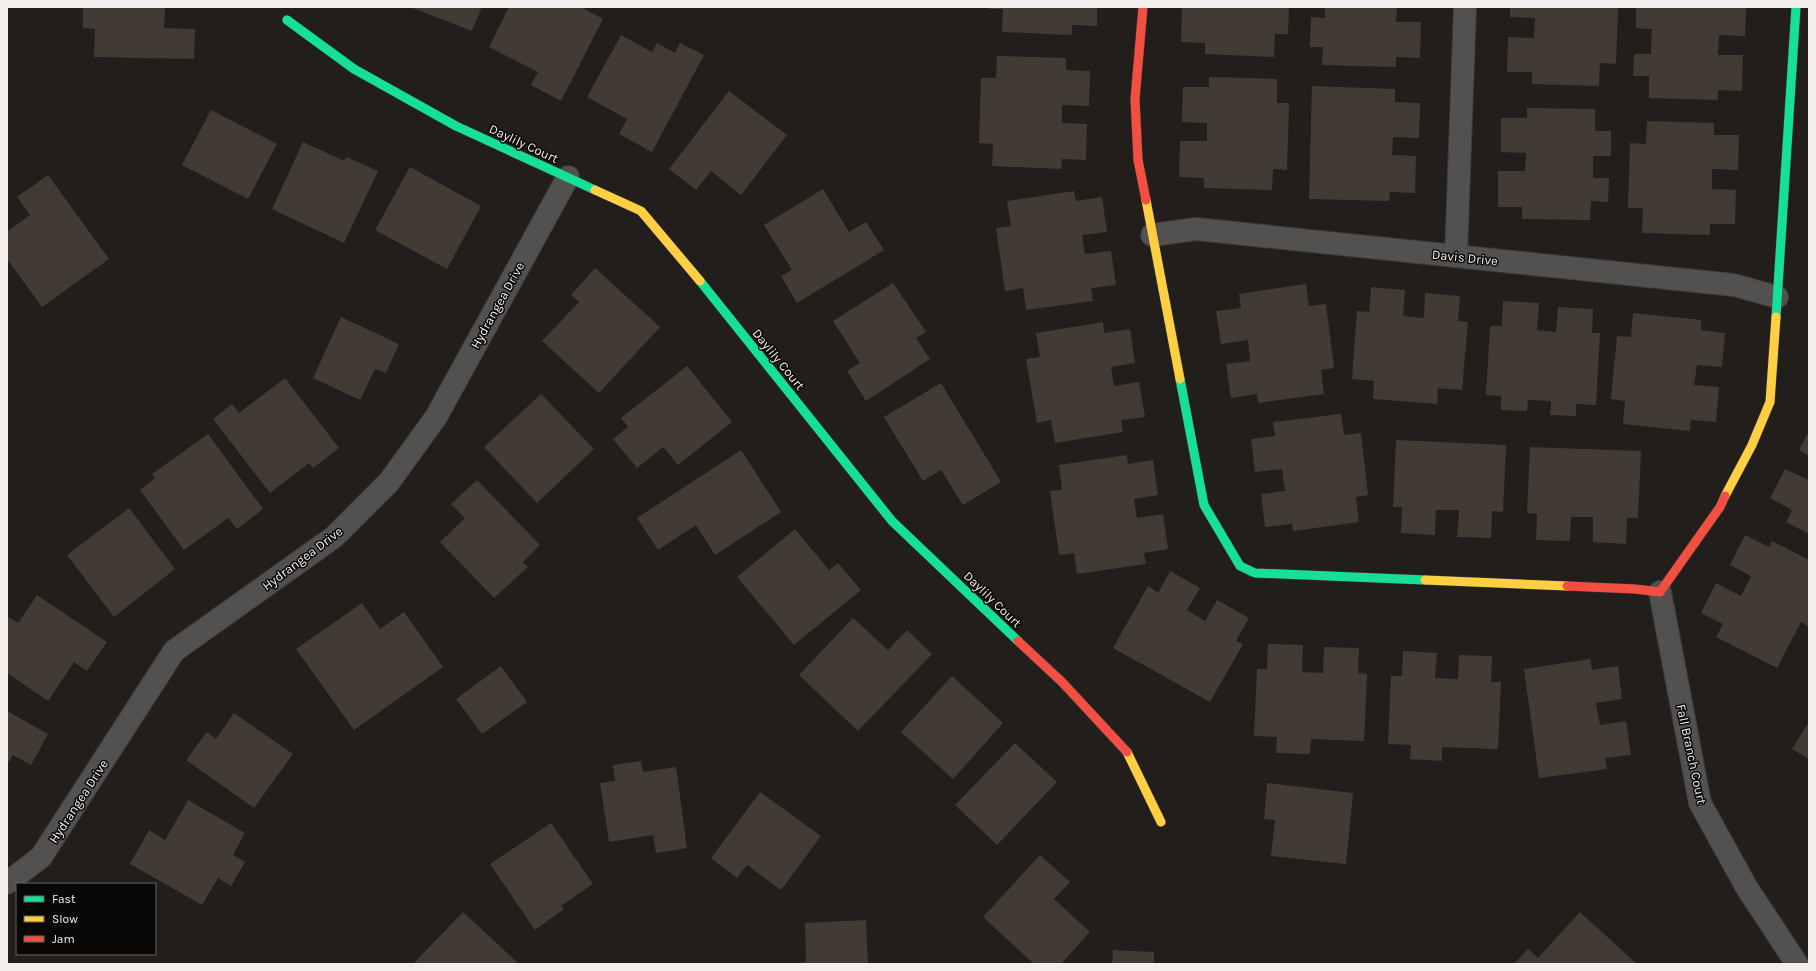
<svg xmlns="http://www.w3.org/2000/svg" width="1816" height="971" font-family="Karla,sans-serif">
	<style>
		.building { fill: #423b34 }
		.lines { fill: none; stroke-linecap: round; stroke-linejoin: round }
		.street-casing { stroke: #3c3a38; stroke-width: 24 }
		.fast-casing { stroke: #3c3a38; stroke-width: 10 }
		.slow-casing { stroke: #3c3a38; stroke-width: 10 }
		.jam-casing { stroke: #3c3a38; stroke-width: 10 }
		.street { stroke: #535150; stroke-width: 22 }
		.fast { stroke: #16e098; stroke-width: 9 }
		.slow { stroke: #ffcf43; stroke-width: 9 }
		.jam { stroke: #f24e42; stroke-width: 9 }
		.labels { text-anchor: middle; stroke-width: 3; stroke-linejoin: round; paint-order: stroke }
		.street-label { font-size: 13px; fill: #f3eeec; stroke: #0a0807 }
	</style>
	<rect width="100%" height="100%" fill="#211e1c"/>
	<g class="building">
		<polygon points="83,7 165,7 164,28 195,29 194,59 94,57 95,29 83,28"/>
		<polygon points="410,7 482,7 472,31"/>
		<polygon points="509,7 581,7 603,19 561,101 531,85 538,72 489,47"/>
		<polygon points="989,7 1097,7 1097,26 1072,25 1072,35 1002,32 1003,9 989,9"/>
		<polygon points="1182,7 1289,7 1288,34 1275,34 1274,57 1205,54 1205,43 1181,42"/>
		<polygon points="1325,7 1397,7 1396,22 1421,22 1420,58 1396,57 1396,67 1322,65 1323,47 1310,47 1311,17 1325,18"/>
		<polygon points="1510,7 1618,7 1616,64 1600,63 1599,86 1532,84 1532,72 1507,72 1508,37 1534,38 1535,18 1510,17"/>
		<polygon points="1636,7 1746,7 1745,36 1719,35 1718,55 1743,55 1742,91 1718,90 1718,100 1649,98 1649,76 1633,76 1634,54 1651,54 1652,29 1636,28"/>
		<polygon points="621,35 652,52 657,43 675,53 680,43 704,55 652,152 619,134 627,119 587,97"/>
		<polygon points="997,56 1066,58 1066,70 1090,71 1089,106 1062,105 1062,123 1087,124 1086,160 1062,159 1061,169 992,166 993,144 979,143 981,78 996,78"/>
		<polygon points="1209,77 1277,79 1277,103 1289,103 1287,170 1273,169 1272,190 1204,188 1204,178 1179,177 1180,141 1207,141 1207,123 1182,122 1183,87 1209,87"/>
		<polygon points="1312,86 1395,89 1395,102 1420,103 1419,138 1393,137 1392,155 1416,156 1415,193 1390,192 1389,201 1309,199"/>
		<polygon points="729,91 787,135 741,195 711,171 696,190 669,169"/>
		<polygon points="1527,108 1595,109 1595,131 1611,131 1611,156 1593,156 1593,178 1609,178 1608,202 1591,201 1590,220 1522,219 1522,207 1498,207 1498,171 1525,171 1526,153 1501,152 1501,118 1527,118"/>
		<polygon points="211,110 277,144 248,199 182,165"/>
		<polygon points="1647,121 1714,123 1714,135 1739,135 1738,170 1712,169 1712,189 1736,190 1735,224 1710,224 1710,235 1642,233 1643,208 1628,208 1630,143 1646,144"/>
		<polygon points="303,142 344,161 347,157 378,171 344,243 272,209"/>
		<polygon points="410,167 481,206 447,269 375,230"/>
		<polygon points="48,175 109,259 42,307 7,259 7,232 30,215 17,197"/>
		<polygon points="823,189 849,232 866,222 884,250 797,303 781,276 792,270 764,225"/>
		<polygon points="1074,191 1076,201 1102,197 1107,232 1082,235 1085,254 1111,251 1116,285 1091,288 1093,301 1026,310 1023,288 1005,291 996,228 1011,226 1007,201"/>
		<polygon points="595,268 660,327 599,393 542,341 579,302 571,295"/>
		<polygon points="893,283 926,332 916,338 930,359 866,401 847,371 860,363 833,321"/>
		<polygon points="1306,284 1309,306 1326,304 1334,368 1321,370 1324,394 1258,403 1257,394 1231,398 1226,364 1250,361 1248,340 1221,344 1216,311 1241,308 1239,294"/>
		<polygon points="1371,287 1405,290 1403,316 1424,318 1425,293 1460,296 1458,321 1468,322 1462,390 1438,388 1437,404 1373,399 1374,381 1352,379 1357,311 1369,312"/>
		<polygon points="1503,301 1539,303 1537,330 1556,332 1558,307 1593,309 1592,333 1600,333 1596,405 1576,404 1576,416 1550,415 1551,401 1528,400 1527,411 1501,410 1501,396 1486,395 1490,326 1502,326"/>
		<polygon points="1633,313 1701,320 1701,330 1725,333 1722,367 1697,365 1694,385 1719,387 1716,422 1691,420 1690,431 1623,424 1625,401 1611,399 1617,336 1631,337"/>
		<polygon points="341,317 399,344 386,373 375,369 360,400 313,378"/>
		<polygon points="1103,322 1104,333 1130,329 1135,363 1111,367 1114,386 1139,382 1145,417 1121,420 1123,432 1055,443 1051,420 1037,423 1026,359 1040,357 1036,333"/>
		<polygon points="687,366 732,422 678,465 663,447 637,468 613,439 628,427 621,418"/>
		<polygon points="285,378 339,448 313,468 309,463 270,493 213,419 232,404 239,413"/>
		<polygon points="941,383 1001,482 963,505 941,470 923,481 884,417"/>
		<polygon points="541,394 594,449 537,503 484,447"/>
		<polygon points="1341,414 1344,435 1361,433 1368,495 1356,497 1359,522 1293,531 1292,524 1265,527 1261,494 1285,491 1282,469 1255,472 1251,439 1275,436 1273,422"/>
		<polygon points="1809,431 1809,456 1799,450"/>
		<polygon points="208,434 263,509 237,529 228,518 184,550 140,490 155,478 152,474"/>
		<polygon points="1396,440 1506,445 1503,512 1492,511 1491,538 1457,537 1459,510 1436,510 1435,535 1401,533 1402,507 1393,507"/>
		<polygon points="1530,447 1641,451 1638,518 1627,518 1626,544 1593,542 1593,517 1571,517 1570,541 1536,540 1537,514 1527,513"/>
		<polygon points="741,450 781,512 715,555 696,525 658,550 637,518"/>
		<polygon points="1127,455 1128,464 1153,460 1158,495 1134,499 1137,518 1163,514 1168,549 1144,553 1146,564 1077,574 1074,553 1059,555 1050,491 1062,490 1059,465"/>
		<polygon points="1785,469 1809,480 1809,534 1786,522 1792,510 1770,498"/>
		<polygon points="477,480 540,545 523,562 528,567 494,598 440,542 465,518 451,504"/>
		<polygon points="129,508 175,569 114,617 67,555"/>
		<polygon points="795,529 829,570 838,563 861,590 794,645 737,577"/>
		<polygon points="1745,535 1769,547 1772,541 1809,560 1809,627 1801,622 1777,668 1716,637 1723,624 1701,613 1716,583 1741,596 1751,576 1730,565"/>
		<polygon points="1170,571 1200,588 1187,610 1205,621 1217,600 1249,618 1236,641 1243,644 1210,702 1113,648 1148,586 1158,593"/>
		<polygon points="37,595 107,642 87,671 74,662 48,701 7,673 7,616 18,623"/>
		<polygon points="362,603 380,629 404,612 443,667 354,730 296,649"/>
		<polygon points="853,618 888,650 907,630 932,654 858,731 799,675"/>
		<polygon points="1268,644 1303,645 1302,672 1323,673 1324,647 1359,648 1358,673 1367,674 1364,741 1311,739 1310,754 1276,753 1277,737 1254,736 1257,669 1267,669"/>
		<polygon points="1403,651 1437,653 1435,678 1458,679 1459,655 1492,656 1491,682 1501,682 1498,749 1442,747 1442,761 1410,759 1411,745 1388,744 1391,676 1402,676"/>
		<polygon points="1590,659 1592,670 1618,666 1622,699 1596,703 1600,725 1626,721 1631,755 1605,758 1607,769 1539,778 1524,669"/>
		<polygon points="501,666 527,702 482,734 456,699"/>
		<polygon points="952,676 1003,723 953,779 901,732"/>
		<polygon points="7,711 48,734 31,765 13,755 7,765"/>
		<polygon points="234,713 293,754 254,808 186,760 207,732 216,739"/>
		<polygon points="1809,722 1809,759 1792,749"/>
		<polygon points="1015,743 1057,782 997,845 955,805"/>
		<polygon points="641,761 643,772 676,767 687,848 656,853 653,835 609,842 600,783 615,781 613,765"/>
		<polygon points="1267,783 1353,793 1346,864 1271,856 1275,820 1264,819"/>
		<polygon points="760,792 821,836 781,890 747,865 737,878 711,858"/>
		<polygon points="188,800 245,833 233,855 245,862 231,886 218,878 202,905 130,864 149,830 165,840"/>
		<polygon points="551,823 593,884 561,906 564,909 535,930 490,864"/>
		<polygon points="1040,855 1070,882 1054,899 1090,932 1061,964 1034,964 983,917"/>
		<polygon points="463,912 519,964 413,964"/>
		<polygon points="1580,912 1637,964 1514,964 1528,949 1538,958"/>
		<polygon points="866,920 868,964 784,964 806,962 805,923"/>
		<polygon points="1113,950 1154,952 1154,964 1112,964"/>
	</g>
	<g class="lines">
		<defs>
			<g id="street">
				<polyline points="1152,235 1196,229 1734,285 1777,297"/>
				<polyline points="1456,256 1465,7"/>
				<polyline points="1660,592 1700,803 1747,888 1797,964"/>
				<polyline points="7,883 41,857 174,651 334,537 389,482 436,417 568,177"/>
			</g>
			<g id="fast">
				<polyline points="287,20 354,69 456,126 595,190"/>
				<polyline points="700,281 892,521 1018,641"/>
				<polyline points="1776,317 1796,7"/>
				<polyline points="1180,379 1204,505 1240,566 1255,573 1425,580"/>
			</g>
			<g id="slow">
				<polyline points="595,190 641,211 700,281"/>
				<polyline points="1146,200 1180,379"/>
				<polyline points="1725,496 1752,445 1770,402 1776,317"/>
				<polyline points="1425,580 1567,586"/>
				<polyline points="1127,752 1161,822"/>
			</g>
			<g id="jam">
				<polyline points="1143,7 1135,99 1138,160 1146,200"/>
				<polyline points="1567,586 1635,589 1660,592 1720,507 1725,496"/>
				<polyline points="1018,641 1062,682 1127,752"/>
			</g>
		</defs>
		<use href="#street" class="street-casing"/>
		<use href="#fast" class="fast-casing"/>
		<use href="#slow" class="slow-casing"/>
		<use href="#jam" class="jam-casing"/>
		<use href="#street" class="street"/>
		<use href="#fast" class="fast"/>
		<use href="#slow" class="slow"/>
		<use href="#jam" class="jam"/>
	</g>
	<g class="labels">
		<g class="street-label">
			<text transform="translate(524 143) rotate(25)" y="5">Daylily Court</text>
			<text transform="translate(1465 257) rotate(6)" y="5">Davis Drive</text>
			<text transform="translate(497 305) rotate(-61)" y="5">Hydrangea Drive</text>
			<text transform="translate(779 359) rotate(51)" y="5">Daylily Court</text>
			<text transform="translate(302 558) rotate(-37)" y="5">Hydrangea Drive</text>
			<text transform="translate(993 599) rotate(44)" y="5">Daylily Court</text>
			<text transform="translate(1692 754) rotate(78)" y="5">Fall Branch Court</text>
			<text transform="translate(78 801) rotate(-57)" y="5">Hydrangea Drive</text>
		</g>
	</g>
	<rect width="1816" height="971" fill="none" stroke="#f3eeec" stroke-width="16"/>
	<rect x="16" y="883" width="140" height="72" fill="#0a0807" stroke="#676463"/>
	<rect x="24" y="896" width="20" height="6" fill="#16e098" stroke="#676463"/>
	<text x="52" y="903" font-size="12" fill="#f3eeec">Fast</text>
	<rect x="24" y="916" width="20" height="6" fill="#ffcf43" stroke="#676463"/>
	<text x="52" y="923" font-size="12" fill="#f3eeec">Slow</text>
	<rect x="24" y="936" width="20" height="6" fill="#f24e42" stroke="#676463"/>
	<text x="52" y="943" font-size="12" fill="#f3eeec">Jam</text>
</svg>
